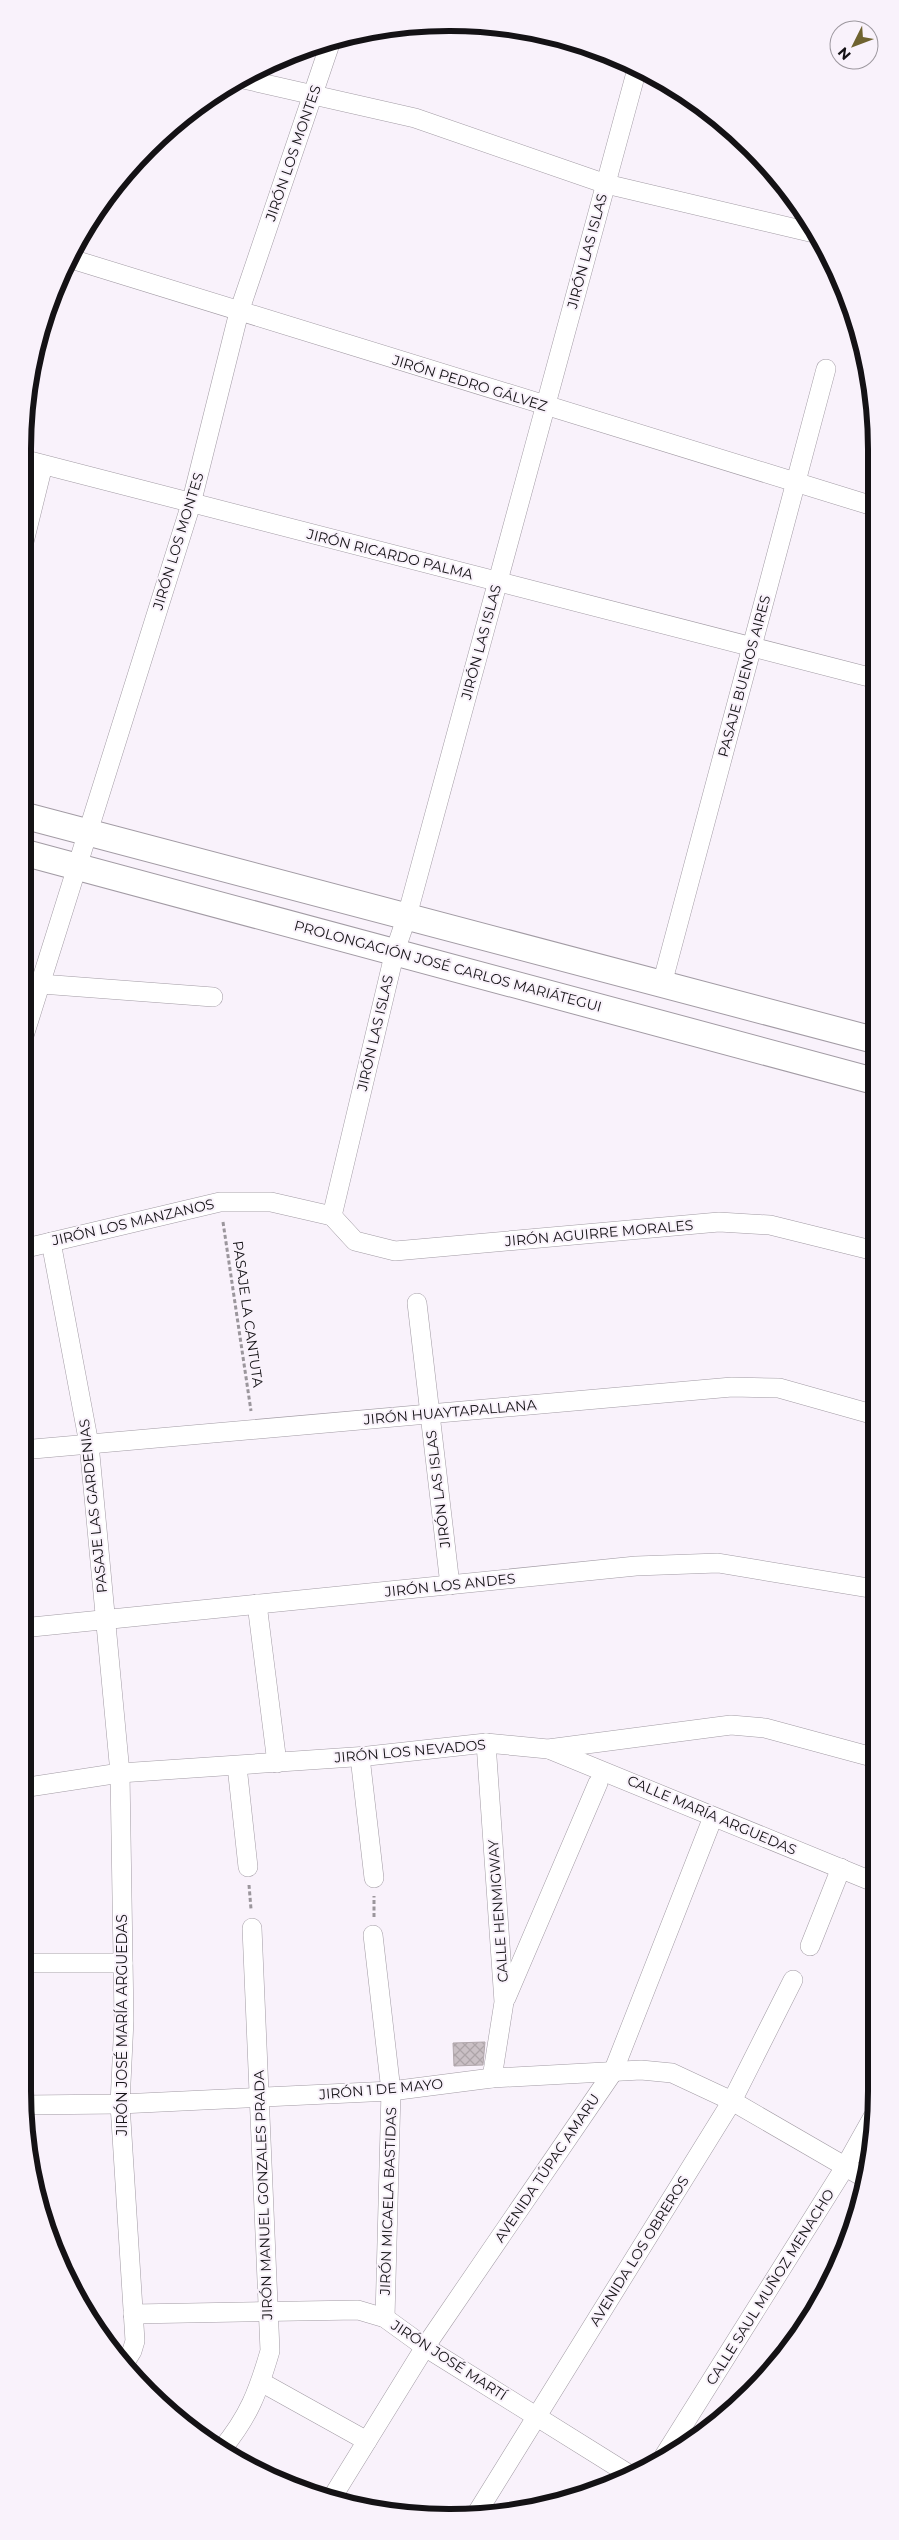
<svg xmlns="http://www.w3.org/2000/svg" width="899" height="2540" font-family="Montserrat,sans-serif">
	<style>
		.building { fill: url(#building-cross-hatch); stroke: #b2a8ad }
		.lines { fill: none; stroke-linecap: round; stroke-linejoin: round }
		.street-casing { stroke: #a29ba4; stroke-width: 20 }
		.secondary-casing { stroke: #a29ba4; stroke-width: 28 }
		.path { stroke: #9b969c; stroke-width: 3; stroke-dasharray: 4 2.5; stroke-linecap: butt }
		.street { stroke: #fff; stroke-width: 19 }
		.secondary { stroke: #fff; stroke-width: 26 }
		.labels { text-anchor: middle; stroke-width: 4; stroke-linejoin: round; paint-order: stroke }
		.street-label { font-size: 14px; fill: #141215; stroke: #f9f2fb }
		.rim { fill: none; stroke: #141215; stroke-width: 6 }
	</style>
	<defs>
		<pattern id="building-cross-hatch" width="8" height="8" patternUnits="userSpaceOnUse" patternTransform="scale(1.25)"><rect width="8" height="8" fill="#cac0c5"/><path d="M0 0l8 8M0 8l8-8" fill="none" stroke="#ada4a8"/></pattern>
	</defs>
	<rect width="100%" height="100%" fill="#f9f2fb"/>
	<polygon class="building" points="485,2042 483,2065 454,2066 453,2043"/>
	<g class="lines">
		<defs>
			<g id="street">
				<polyline points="239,78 415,118 606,184 814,233"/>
				<polyline points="68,258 873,506"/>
				<polyline points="22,459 873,678"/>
				<polyline points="22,550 43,465"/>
				<polyline points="41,984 213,997"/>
				<polyline points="662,984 826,369"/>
				<polyline points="22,1042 191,504 239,312 331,41"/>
				<polyline points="332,1216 395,951 407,916 637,69"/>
				<polyline points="332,1216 355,1241 395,1251 719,1222 770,1225 875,1251"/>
				<polyline points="51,1242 89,1444 120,1773 124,2020 120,2104 135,2341 132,2351 124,2364"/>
				<polyline points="22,1249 220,1202 271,1202 332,1216"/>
				<polyline points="417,1303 450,1585"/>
				<polyline points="22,1450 732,1387 779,1388 875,1415"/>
				<polyline points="257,1604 277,1763"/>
				<polyline points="22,1628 636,1566 718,1563 875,1589"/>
				<polyline points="486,1743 504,2002 492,2078"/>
				<polyline points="551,1750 876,1883"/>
				<polyline points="360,1757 374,1878"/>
				<polyline points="237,1766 248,1867"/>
				<polyline points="22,1788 120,1773 368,1756 486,1743 548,1749 731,1725 765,1728 876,1758"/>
				<polyline points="373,1935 391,2091 385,2318"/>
				<polyline points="810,1946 841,1868"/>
				<polyline points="22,1963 123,1963"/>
				<polyline points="506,1998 598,1783"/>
				<polyline points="24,2105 120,2104 391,2091 492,2078 641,2070 672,2073 732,2101 865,2178"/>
				<polyline points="133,2314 358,2310 385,2318 425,2347 627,2473"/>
				<polyline points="261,2382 367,2441"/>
				<path d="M 222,2449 C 249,2416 258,2392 270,2351 L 252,1928"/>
				<polyline points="664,2456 845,2167 873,2117"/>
				<polyline points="333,2496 425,2347 613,2072 713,1817"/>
				<polyline points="475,2516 732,2101 793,1980"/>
			</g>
			<g id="secondary">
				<polyline points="22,815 874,1040"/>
				<polyline points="22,852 874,1081"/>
			</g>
		</defs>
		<use href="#street" class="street-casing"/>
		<use href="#secondary" class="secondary-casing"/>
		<g class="path">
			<polyline points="223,1222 251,1411"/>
			<polyline points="249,1885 251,1909"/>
			<polyline points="374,1917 374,1896"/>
		</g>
		<use href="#street" class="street"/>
		<use href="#secondary" class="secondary"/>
	</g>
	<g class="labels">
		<g class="street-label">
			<text transform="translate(293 153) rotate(-71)" y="5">JIRÓN LOS MONTES</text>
			<text transform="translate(587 251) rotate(-75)" y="5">JIRÓN LAS ISLAS</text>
			<text transform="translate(470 383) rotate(17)" y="5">JIRÓN PEDRO GÁLVEZ</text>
			<text transform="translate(178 541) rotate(-73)" y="5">JIRÓN LOS MONTES</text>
			<text transform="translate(390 554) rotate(14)" y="5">JIRÓN RICARDO PALMA</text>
			<text transform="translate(481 642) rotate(-75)" y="5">JIRÓN LAS ISLAS</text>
			<text transform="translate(744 676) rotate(-75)" y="5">PASAJE BUENOS AIRES</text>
			<text transform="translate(448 966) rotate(15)" y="5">PROLONGACIÓN JOSÉ CARLOS MARIÁTEGUI</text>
			<text transform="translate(375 1033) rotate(-77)" y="5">JIRÓN LAS ISLAS</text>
			<text transform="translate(133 1222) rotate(-13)" y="5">JIRÓN LOS MANZANOS</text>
			<text transform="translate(599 1233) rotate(-5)" y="5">JIRÓN AGUIRRE MORALES</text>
			<text transform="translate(248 1314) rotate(82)" y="5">PASAJE LA CANTUTA</text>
			<text transform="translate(450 1412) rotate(-5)" y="5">JIRÓN HUAYTAPALLANA</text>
			<text transform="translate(438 1489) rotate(-97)" y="5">JIRÓN LAS ISLAS</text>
			<text transform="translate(93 1506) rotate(-96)" y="5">PASAJE LAS GARDENIAS</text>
			<text transform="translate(450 1585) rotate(-6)" y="5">JIRÓN LOS ANDES</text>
			<text transform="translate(410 1751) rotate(-5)" y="5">JIRÓN LOS NEVADOS</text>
			<text transform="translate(712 1815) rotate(23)" y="5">CALLE MARÍA ARGUEDAS</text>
			<text transform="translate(498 1911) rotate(-94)" y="5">CALLE HENMIGWAY</text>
			<text transform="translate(122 2025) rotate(-90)" y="5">JIRÓN JOSÉ MARÍA ARGUEDAS</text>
			<text transform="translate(381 2089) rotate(-5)" y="5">JIRÓN 1 DE MAYO</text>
			<text transform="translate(547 2168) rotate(-56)" y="5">AVENIDA TÚPAC AMARU</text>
			<text transform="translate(263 2195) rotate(-92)" y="5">JIRÓN MANUEL GONZALES PRADA</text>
			<text transform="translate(388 2201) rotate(-88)" y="5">JIRÓN MICAELA BASTIDAS</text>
			<text transform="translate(639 2251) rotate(-58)" y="5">AVENIDA LOS OBREROS</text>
			<text transform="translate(770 2287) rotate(-58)" y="5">CALLE SAUL MUÑOZ MENACHO</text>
			<text transform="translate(449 2360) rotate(33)" y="5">JIRÓN JOSÉ MARTÍ</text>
		</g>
	</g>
	<path d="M0 0H899V2540H0ZM449 31H450A418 418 0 0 1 868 449V2091A418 418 0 0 1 450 2509H449A418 418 0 0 1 31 2091V449A418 418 0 0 1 449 31Z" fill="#f9f2fb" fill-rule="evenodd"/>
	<path class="rim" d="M449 31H450A418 418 0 0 1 868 449V2091A418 418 0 0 1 450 2509H449A418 418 0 0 1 31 2091V449A418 418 0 0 1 449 31Z"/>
	<g transform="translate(854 45) rotate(228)"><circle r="24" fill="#f9f2fb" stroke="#9d989f"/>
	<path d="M0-4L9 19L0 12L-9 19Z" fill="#6f6330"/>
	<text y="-8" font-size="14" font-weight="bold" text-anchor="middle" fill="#141215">N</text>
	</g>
</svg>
